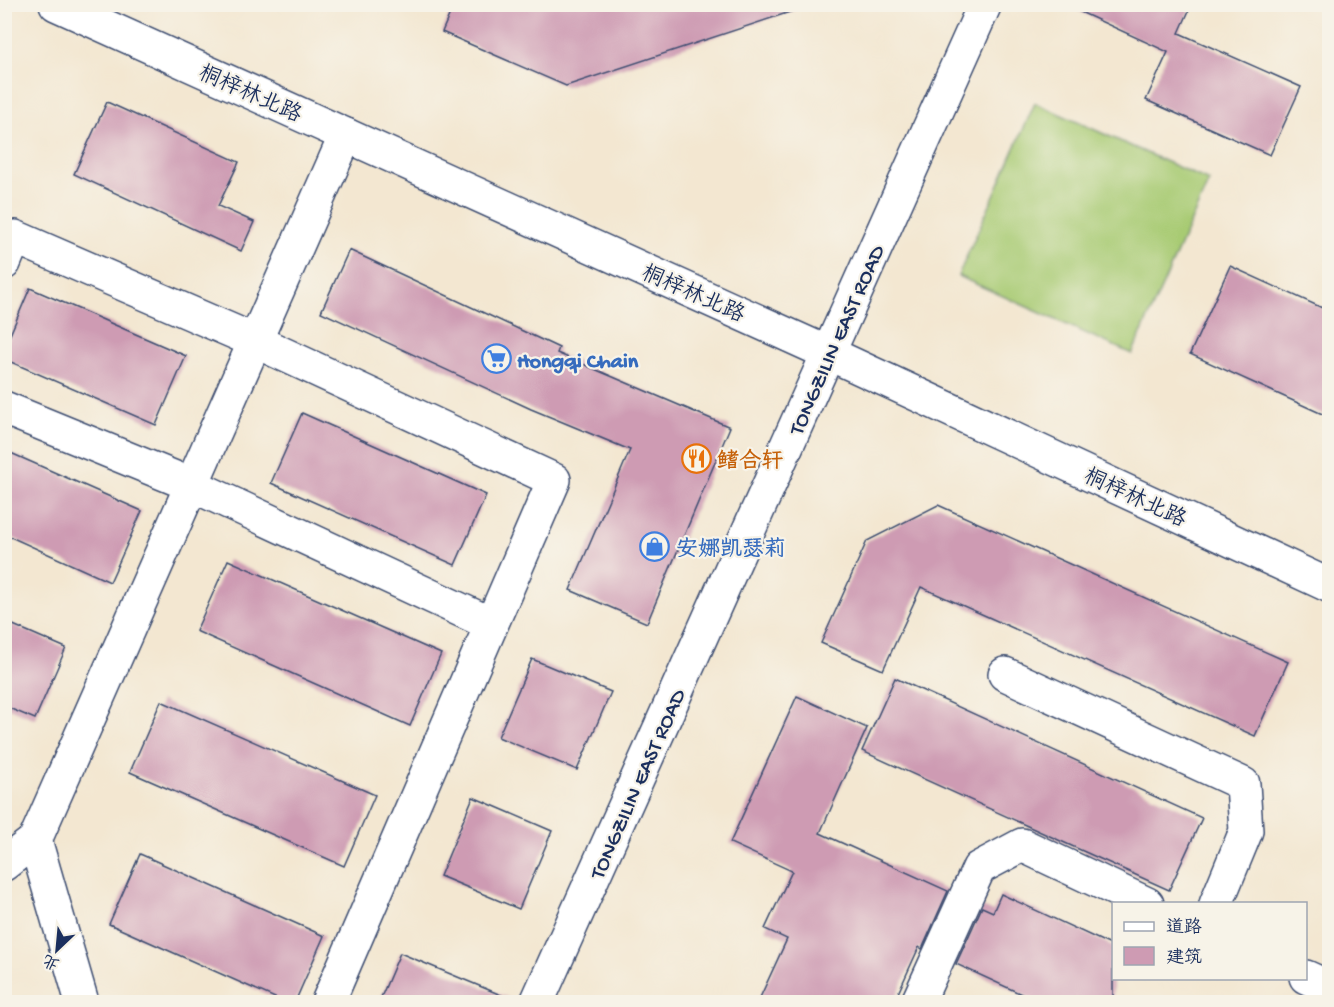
<svg xmlns="http://www.w3.org/2000/svg" width="1334" height="1007" font-family="'Gochi Hand','LXGW WenKai TC',sans-serif">
	<style>
		.pitch { fill: #a8cb73; stroke: #627d68; stroke-width: 1.5 }
		.building { fill: #ce9bb3 }
		.lines { fill: none; stroke-linecap: round; stroke-linejoin: round }
		.minor-casing { stroke: #3b4b6f; stroke-width: 36 }
		.minor { stroke: #fff; stroke-width: 33 }
		.labels { text-anchor: middle; stroke-width: 4.5; stroke-linejoin: round; paint-order: stroke }
		.street-label { font-size: 22px; fill: #1b2f5e; stroke: #f7f3e8 }
		.shop-label { font-size: 22px; font-weight: bold; fill: #366cbe; stroke: #f7f3e8; text-anchor: start }
		.food-label { font-size: 22px; font-weight: bold; fill: #c56008; stroke: #f7f3e8; text-anchor: start }
	</style>
	<rect width="100%" height="100%" fill="#f7f3e8"/>
	<filter id="ink" filterUnits="userSpaceOnUse"><feTurbulence type="fractalNoise" baseFrequency=".0167" numOctaves="2"/><feDisplacementMap in="SourceGraphic" scale="12" xChannelSelector="R" yChannelSelector="G"/><feConvolveMatrix kernelMatrix="1 2 1 2 8 2 1 2 1" color-interpolation-filters="sRGB"/></filter>
	<filter id="wash" filterUnits="userSpaceOnUse"><feTurbulence type="fractalNoise" baseFrequency=".008" numOctaves="4" result="noise"/><feDisplacementMap in="SourceGraphic" scale="24" xChannelSelector="R" yChannelSelector="G"/><feGaussianBlur stdDeviation="1.35" result="paint"/><feColorMatrix in="noise" values="0 0 0 0 0 0 0 0 0 0 0 0 0 0 0 0 0 1.4 0 .05"/><feComposite in="paint" operator="in"/></filter>
	<g filter="url(#wash)">
		<rect width="100%" height="100%" fill="#f3e7d1"/>
		<polygon class="pitch" points="1035,103 1209,181 1132,354 958,276"/>
		<g id="blocks">
			<g class="building">
				<polygon points="454,4 795,4 796,10 566,86 442,32"/>
				<polygon points="1063,4 1192,4 1179,33 1301,87 1270,155 1146,100 1168,52"/>
				<polygon points="107,102 239,162 218,206 254,222 241,251 74,174"/>
				<polygon points="349,250 559,348 557,353 730,427 647,623 570,590 630,450 531,409 321,312"/>
				<polygon points="1230,266 1329,311 1329,417 1190,354"/>
				<polygon points="30,288 186,356 156,425 4,359 4,349"/>
				<polygon points="302,413 486,495 455,565 271,483"/>
				<polygon points="4,450 142,511 110,582 4,534"/>
				<polygon points="938,505 1288,662 1255,736 921,587 883,670 821,643 867,541"/>
				<polygon points="228,560 441,654 410,726 196,631"/>
				<polygon points="4,621 66,648 35,719 4,706"/>
				<polygon points="532,659 611,692 577,770 498,737"/>
				<polygon points="895,678 1202,818 1169,890 862,751"/>
				<polygon points="797,696 867,728 820,833 948,891 922,949 919,947 894,1002 758,1002 787,939 765,929 792,871 730,843"/>
				<polygon points="161,701 375,795 344,866 130,772"/>
				<polygon points="473,797 552,831 519,909 440,876"/>
				<polygon points="140,854 324,936 295,1002 284,1002 109,924"/>
				<polygon points="1001,894 1113,946 1113,1002 1039,1002 956,964 982,907 993,912"/>
				<polygon points="400,953 518,1002 379,1002"/>
			</g>
		</g>
	</g>
	<g filter="url(#ink)">
		<use href="#blocks" fill-opacity="0" stroke="#3b4b6f" stroke-width="1.5"/>
		<g class="lines">
			<defs>
				<g id="minor">
					<polyline points="56,4 828,353 1330,586"/>
					<polyline points="4,263 15,237 255,341 554,480 328,1002"/>
					<polyline points="4,408 192,485 491,624"/>
					<polyline points="1005,674 1243,784 1246,831 1216,904"/>
					<polyline points="35,840 82,1002"/>
					<polyline points="4,864 35,840 346,135"/>
					<polyline points="1306,977 1330,988"/>
					<polyline points="537,1002 985,4"/>
					<polyline points="918,1002 979,868 1022,845 1147,904"/>
				</g>
			</defs>
			<use href="#minor" class="minor-casing"/>
			<use href="#minor" class="minor"/>
		</g>
	</g>
	<defs>
		<symbol id="supermarket-ring" viewBox="-11 -11 22 22"><circle r="9.5" fill="#f7f3e8" stroke="#3f7fe0" stroke-width="1.5"/><path d="M-6-5.5h2.5l.6 2H6L4.5 2H-2.5L-4.4-4H-6ZM-1.5 3.2a1.3 1.3 0 1 0 .1 0ZM3 3.2a1.3 1.3 0 1 0 .1 0Z" fill="#3f7fe0"/></symbol>
		<symbol id="restaurant-ring" viewBox="-11 -11 22 22"><circle r="9.5" fill="#f7f3e8" stroke="#e8710a" stroke-width="1.5"/><path d="M-5-6h1v4h1v-4h1v4h1v-4h1v5L-1.5 .5V6h-2V.5L-5-1ZM5-6V6H3V1.5H1.5Q1.5-4 5-6Z" fill="#e8710a"/></symbol>
		<symbol id="shop-ring" viewBox="-11 -11 22 22"><circle r="9.5" fill="#f7f3e8" stroke="#3f7fe0" stroke-width="1.5"/><path d="M-5-2.5h2.3a2.7 3.5 0 0 1 5.4 0H5L5.5 6h-11ZM-1.5-2.5h3a1.5 2.3 0 0 0-3 0Z" fill="#3f7fe0"/></symbol>
	</defs>
	<g fill-rule="evenodd">
		<use href="#supermarket-ring" x="480" y="342" width="33" height="33"/>
		<use href="#restaurant-ring" x="680" y="442" width="33" height="33"/>
		<use href="#shop-ring" x="638" y="530" width="33" height="33"/>
	</g>
	<g class="labels">
		<g class="street-label">
			<text transform="translate(251 92) rotate(24)" y="8">桐梓林北路</text>
			<text transform="translate(694 292) rotate(24)" y="8">桐梓林北路</text>
			<text transform="translate(835 339) rotate(-66)" y="8">TONGZILIN EAST ROAD</text>
			<text transform="translate(1136 496) rotate(25)" y="8">桐梓林北路</text>
			<text transform="translate(636 783) rotate(-66)" y="8">TONGZILIN EAST ROAD</text>
		</g>
		<g class="shop-label">
			<text x="517" y="367">Hongqi Chain</text>
			<text x="676" y="555">安娜凯瑟莉</text>
		</g>
		<g class="food-label">
			<text x="717" y="467">鳍合轩</text>
		</g>
	</g>
	<rect width="1334" height="1007" fill="none" stroke="#f7f3e8" stroke-width="24"/>
	<rect x="1112" y="902" width="195" height="78" fill="#f7f3e8" stroke="#9fa5b1" stroke-width="1.5"/>
	<rect x="1124" y="922" width="30" height="9" fill="#ffffff" stroke="#9fa5b1" stroke-width="1.5"/>
	<text x="1166" y="932" font-size="18" fill="#1b2f5e">道路</text>
	<rect x="1124" y="947" width="30" height="18" fill="#ce9bb3" stroke="#9fa5b1" stroke-width="1.5"/>
	<text x="1166" y="962" font-size="18" fill="#1b2f5e">建筑</text>
	<g transform="translate(57 950) rotate(206)" stroke="#f7f3e8" stroke-width="4.5" paint-order="stroke">
	<path d="M0-4.5L10 22L0 15L-10 22Z" fill="#1b2f5e"/>
	<text y="-9" font-size="16" font-weight="bold" text-anchor="middle" fill="#1b2f5e">北</text>
	</g>
</svg>
